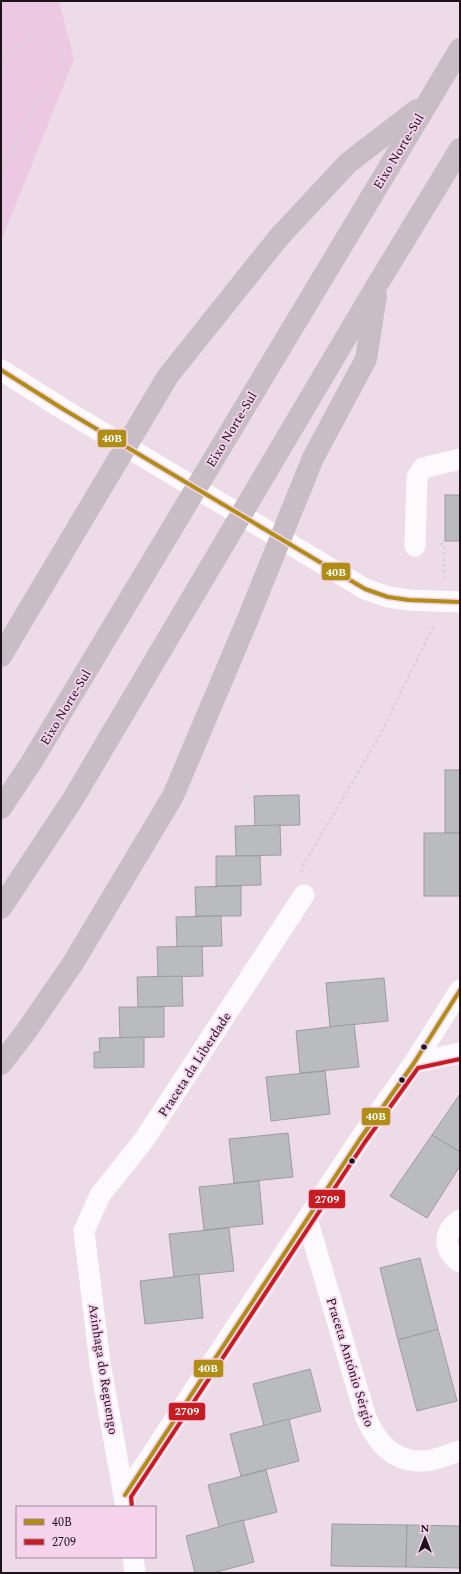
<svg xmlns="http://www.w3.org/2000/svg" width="461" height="1574" font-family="Spectral,serif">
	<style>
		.green { fill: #ecc8e2 }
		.building { fill: #babbbf; stroke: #9c9ca1 }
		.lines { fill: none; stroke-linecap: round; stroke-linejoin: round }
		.path { stroke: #d8d2d6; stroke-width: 2.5; stroke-dasharray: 3 3; stroke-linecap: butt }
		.minor { stroke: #fcfafc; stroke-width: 21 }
		.trunk { stroke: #c8bdc5; stroke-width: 22 }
		.bus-1-casing { stroke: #f5d3ec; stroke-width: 7 }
		.bus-2-casing { stroke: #f5d3ec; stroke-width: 7 }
		.bus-1 { stroke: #b08e16; stroke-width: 4 }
		.bus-2 { stroke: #c61d23; stroke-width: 4 }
		.bus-dot { fill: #1d111a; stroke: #f5d3ec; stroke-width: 1.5 }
		.labels { text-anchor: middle; stroke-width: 3.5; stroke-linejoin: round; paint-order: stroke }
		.street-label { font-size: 13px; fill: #1d111a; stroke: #f5d3ec }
		.line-badge { stroke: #f5d3ec; stroke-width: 1.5 }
		.badge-label { font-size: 11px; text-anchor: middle; font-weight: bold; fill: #fff }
	</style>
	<rect width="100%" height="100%" fill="#eddbe8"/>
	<polygon class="green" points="1,1 59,1 74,59 1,241"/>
	<g class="building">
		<rect x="445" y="495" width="15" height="46"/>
		<rect x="445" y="770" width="15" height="63"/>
		<polygon points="299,795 300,825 255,826 254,796"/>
		<polygon points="280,825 281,855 236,856 235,826"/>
		<rect x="424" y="833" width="36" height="63"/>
		<polygon points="216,856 260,856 261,885 216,886"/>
		<polygon points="241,886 241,916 196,916 195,887"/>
		<polygon points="221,916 222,946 177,947 176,917"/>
		<polygon points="202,946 203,976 158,977 157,947"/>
		<polygon points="182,976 183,1006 138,1007 137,977"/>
		<polygon points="384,978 388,1021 330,1027 326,983"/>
		<polygon points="119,1007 164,1007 164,1037 120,1038"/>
		<polygon points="354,1024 359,1067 300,1073 296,1031"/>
		<polygon points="144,1037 144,1067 94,1068 94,1052 100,1052 99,1038"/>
		<polygon points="325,1071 330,1114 271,1121 266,1077"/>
		<polygon points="460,1094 460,1152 432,1135"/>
		<polygon points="288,1133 293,1177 234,1183 229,1139"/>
		<polygon points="432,1135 460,1152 460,1166 427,1218 390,1196"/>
		<polygon points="259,1181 263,1224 204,1230 199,1187"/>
		<polygon points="229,1228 234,1271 174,1277 169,1234"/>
		<polygon points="420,1258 438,1329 398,1340 380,1268"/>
		<polygon points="199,1274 203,1318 145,1324 140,1281"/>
		<polygon points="438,1329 457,1401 417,1411 398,1340"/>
		<polygon points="310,1369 321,1411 264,1426 253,1384"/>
		<polygon points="289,1419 299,1461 241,1476 230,1434"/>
		<polygon points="266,1470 277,1512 219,1527 208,1485"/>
		<polygon points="243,1520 254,1562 213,1573 195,1573 186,1536"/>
		<polygon points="332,1524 407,1525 406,1567 331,1566"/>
		<polygon points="407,1525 460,1526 460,1568 406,1567"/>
	</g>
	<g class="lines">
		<g class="path">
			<path d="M 1,64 C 5,58 9,51 15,47 C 30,37 64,38 64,62 C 63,75 53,81 46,90 C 36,102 26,117 21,132 C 15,146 11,158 1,170"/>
			<polyline points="440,544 444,544 445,578"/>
			<polyline points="302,872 302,867 378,739 434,625"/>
		</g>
		<g class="minor">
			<polyline points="1,370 63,409 365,589 388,597 409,600 460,602"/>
			<polyline points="415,546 417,477 423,468 460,459"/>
			<polyline points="414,1063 460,1053"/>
			<path d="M 307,1219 L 366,1418 C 378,1444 393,1462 424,1461 C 435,1461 449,1454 460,1451"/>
			<path d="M 460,1220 C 442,1232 443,1250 460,1262"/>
			<polyline points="125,1495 360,1139 414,1063 460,990"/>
			<polyline points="126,1507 100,1363 84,1231 100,1195 144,1140 304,895"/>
			<polyline points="133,1557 135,1573"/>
		</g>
		<g class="trunk">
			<polyline points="1,656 168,376 279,237 348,163 417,110"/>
			<polyline points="1,808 31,763 460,49"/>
			<polyline points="1,908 73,799 377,285 460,149"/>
			<polyline points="1,1064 25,1033 73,963 173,796 247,621 313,458 366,359 376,296"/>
		</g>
		<defs>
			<g id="bus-1">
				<polyline points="1,370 63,409 365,589 388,597 409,600 460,602"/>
				<polyline points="125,1495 360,1139 414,1063 460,990"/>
			</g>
			<polyline id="bus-2" points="132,1507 131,1497 365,1142 418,1068 460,1059"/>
		</defs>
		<use href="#bus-1" class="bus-1-casing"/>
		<use href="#bus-2" class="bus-2-casing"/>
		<use href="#bus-1" class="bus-1"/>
		<use href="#bus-2" class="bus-2"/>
	</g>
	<g class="bus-dot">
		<circle cx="424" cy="1047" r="3.5"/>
		<circle cx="402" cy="1080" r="3.5"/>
		<circle cx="352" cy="1161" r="3.5"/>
	</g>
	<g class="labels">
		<g class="street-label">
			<text transform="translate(398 151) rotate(-59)" y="5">Eixo Norte-Sul</text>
			<text transform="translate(231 429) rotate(-59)" y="5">Eixo Norte-Sul</text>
			<text transform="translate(65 707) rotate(-59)" y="5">Eixo Norte-Sul</text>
			<text transform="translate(194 1064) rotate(-57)" y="5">Praceta da Liberdade</text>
			<text transform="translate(351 1362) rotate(73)" y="5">Praceta António Sérgio</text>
			<text transform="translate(104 1369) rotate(81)" y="5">Azinhaga do Reguengo</text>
		</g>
	</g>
	<g class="line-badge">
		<rect x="97" y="429" width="30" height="19" rx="4" fill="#b08e16"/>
		<rect x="321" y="562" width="30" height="19" rx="4" fill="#b08e16"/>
		<rect x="361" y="1107" width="30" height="19" rx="4" fill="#b08e16"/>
		<rect x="308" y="1189" width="38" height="20" rx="4" fill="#c61d23"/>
		<rect x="193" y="1359" width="31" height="19" rx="4" fill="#b08e16"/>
		<rect x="168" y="1402" width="38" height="19" rx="4" fill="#c61d23"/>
	</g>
	<g class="badge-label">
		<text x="112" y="442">40B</text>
		<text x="336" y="576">40B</text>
		<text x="376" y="1120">40B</text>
		<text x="327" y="1203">2709</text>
		<text x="208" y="1372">40B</text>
		<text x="187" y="1415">2709</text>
	</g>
	<rect width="461" height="1574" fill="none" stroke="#1d111a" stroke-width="4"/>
	<rect x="16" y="1506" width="140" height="52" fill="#f5d3ec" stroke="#9f8598"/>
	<rect x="24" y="1519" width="20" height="6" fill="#b08e16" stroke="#9f8598"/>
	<text x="52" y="1526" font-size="12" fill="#1d111a">40B</text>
	<rect x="24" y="1539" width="20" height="6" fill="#c61d23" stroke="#9f8598"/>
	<text x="52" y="1546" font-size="12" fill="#1d111a">2709</text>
	<g transform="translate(425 1538)" stroke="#f5d3ec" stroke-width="3" paint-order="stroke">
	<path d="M0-3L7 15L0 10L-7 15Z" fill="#1d111a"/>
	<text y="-6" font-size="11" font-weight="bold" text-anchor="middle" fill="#1d111a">N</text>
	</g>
</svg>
